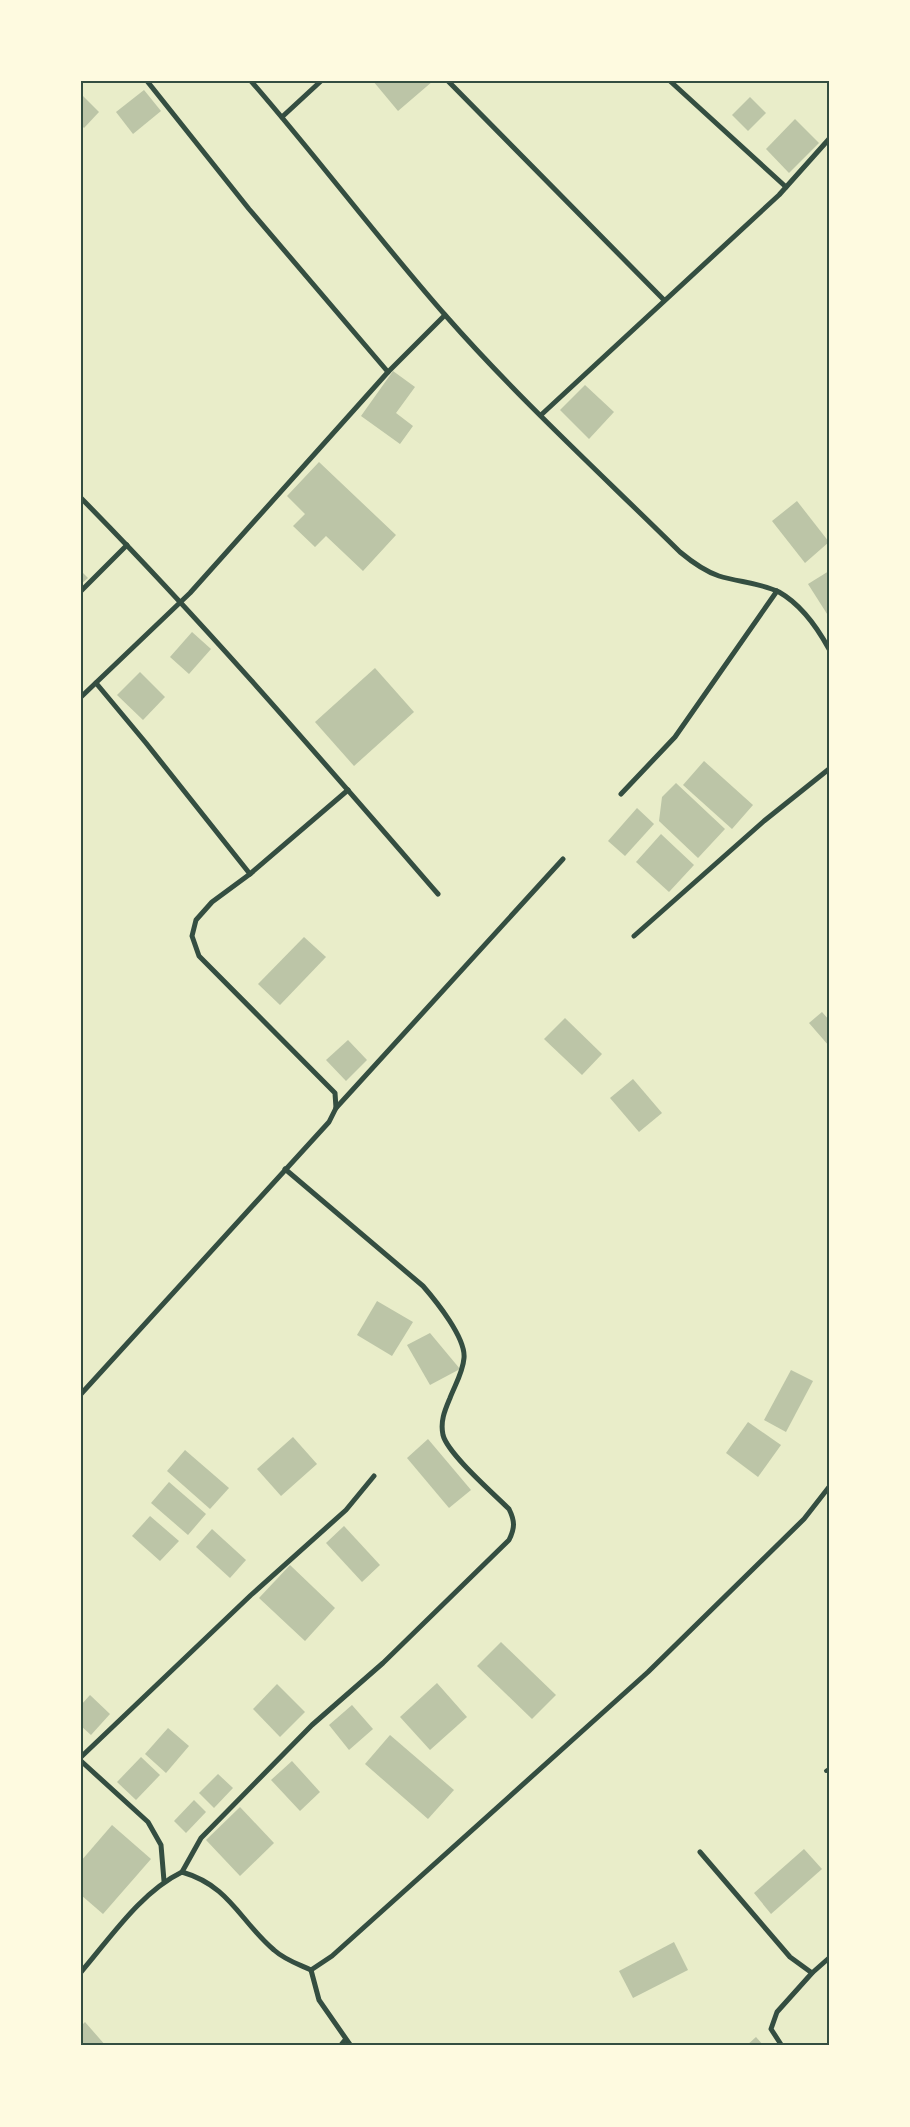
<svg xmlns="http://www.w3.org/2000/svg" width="910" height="2127" font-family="Poppins,sans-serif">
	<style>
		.building { fill: #bcc5a7 }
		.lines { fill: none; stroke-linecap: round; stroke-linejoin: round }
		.service { stroke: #344e41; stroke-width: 4 }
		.minor { stroke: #344e41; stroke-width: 5 }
		.neatline { fill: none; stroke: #344e41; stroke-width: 2 }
	</style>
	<rect width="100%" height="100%" fill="#e9edc9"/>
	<g class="building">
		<polygon points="373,81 433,81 398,111"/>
		<polygon points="144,90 161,111 133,134 116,112"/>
		<polygon points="81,94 99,112 84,128 81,125"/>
		<polygon points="750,97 766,113 748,131 732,115"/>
		<polygon points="795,119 819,143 789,173 766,149"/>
		<polygon points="393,371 415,387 396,413 413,426 400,444 361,416"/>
		<polygon points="585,385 614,412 589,439 560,410"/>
		<polygon points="319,462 396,535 363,571 326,536 315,547 293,526 305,514 287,496"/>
		<polygon points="797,501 829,542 805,563 772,521"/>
		<polygon points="81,571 88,578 81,584"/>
		<polygon points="829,571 829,617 808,584"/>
		<polygon points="192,632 211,649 189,674 170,657"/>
		<polygon points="375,668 414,712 354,766 315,722"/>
		<polygon points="140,672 165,697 143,720 117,695"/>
		<polygon points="704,761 753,805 732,829 683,785"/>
		<polygon points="676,783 725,829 698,858 659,821 662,797"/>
		<polygon points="637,808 654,824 625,856 608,841"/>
		<polygon points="661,834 694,865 669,892 636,862"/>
		<polygon points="304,937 326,957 280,1005 258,984"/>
		<polygon points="822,1012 829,1020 829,1046 809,1023"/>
		<polygon points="565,1018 602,1054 582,1075 544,1039"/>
		<polygon points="348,1040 367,1060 346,1081 326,1060"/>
		<polygon points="633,1079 662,1113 639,1132 610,1098"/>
		<polygon points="377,1301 413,1322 392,1356 357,1335"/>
		<polygon points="430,1333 460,1369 430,1385 407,1345"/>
		<polygon points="791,1370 813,1381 786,1432 764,1420"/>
		<polygon points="748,1422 781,1445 758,1477 726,1453"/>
		<polygon points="293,1437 317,1464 281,1496 257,1469"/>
		<polygon points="428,1439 471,1490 449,1508 407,1458"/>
		<polygon points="185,1450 229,1488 210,1509 167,1471"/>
		<polygon points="169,1482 206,1514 188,1535 151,1503"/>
		<polygon points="150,1516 179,1541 160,1561 132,1536"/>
		<polygon points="344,1526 380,1565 362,1582 326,1543"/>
		<polygon points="212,1529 246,1560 230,1578 196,1547"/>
		<polygon points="290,1565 335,1608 305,1641 259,1598"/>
		<polygon points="501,1642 556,1695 532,1719 477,1666"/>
		<polygon points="437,1683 467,1717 430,1750 400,1717"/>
		<polygon points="277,1684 305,1712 280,1737 253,1709"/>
		<polygon points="90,1695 110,1714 91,1735 81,1726 81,1705"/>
		<polygon points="352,1705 373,1729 349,1750 329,1725"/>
		<polygon points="168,1728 189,1746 166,1773 145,1754"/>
		<polygon points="390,1735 454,1790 428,1819 365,1764"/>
		<polygon points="141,1757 160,1775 136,1800 117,1782"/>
		<polygon points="292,1761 320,1792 300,1811 271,1780"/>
		<polygon points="218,1774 233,1788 214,1808 199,1793"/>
		<polygon points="194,1800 206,1812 186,1833 174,1821"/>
		<polygon points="240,1807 274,1843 240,1876 206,1840"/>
		<polygon points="112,1825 151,1859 103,1914 81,1895 81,1861"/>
		<polygon points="804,1849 822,1869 771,1914 754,1893"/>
		<polygon points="674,1942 688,1970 633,1998 619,1971"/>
		<polygon points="85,2022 106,2046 81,2046 81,2026"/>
		<polygon points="756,2037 764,2046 746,2046"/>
	</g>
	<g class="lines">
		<polyline class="service" points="826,1771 829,1769"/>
		<g class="minor">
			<polyline points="147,81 249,209 388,372"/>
			<path d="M 251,81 C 318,158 379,240 446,316 C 519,399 601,474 680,552 C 692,562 704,571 719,576 C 738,582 761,583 779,592 C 802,605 817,627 829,649"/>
			<polyline points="448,81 664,300"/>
			<polyline points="670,81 786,187"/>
			<polyline points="282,117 321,81"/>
			<polyline points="541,415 779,195 829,139"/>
			<path d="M 81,498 C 206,625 321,759 438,894"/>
			<polyline points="81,591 127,545"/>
			<polyline points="96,683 146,743 250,874"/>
			<polyline points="81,697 190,593 388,372 445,315"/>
			<polyline points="621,794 675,737 777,591"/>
			<polyline points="634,936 764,821 829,769"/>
			<polyline points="336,1108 563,859"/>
			<polyline points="81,1394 329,1122 336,1108 335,1093 199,956 192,936 196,920 212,902 250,874 348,790"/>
			<polyline points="81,1757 251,1595 346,1510 374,1476"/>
			<polyline points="81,1761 148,1822 161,1845 164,1881"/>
			<polyline points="700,1852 790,1957 812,1973 829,1958"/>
			<path d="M 182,1872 L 201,1838 L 312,1725 L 383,1663 L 509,1540 C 515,1528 515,1521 509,1509 C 493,1493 448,1454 443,1435 C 440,1421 445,1410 450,1398 C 455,1385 463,1372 464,1358 C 466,1338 436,1301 423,1286 L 285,1169"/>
			<polyline points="311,1970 319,2000 351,2046"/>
			<path d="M 81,1972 C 111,1937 141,1892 182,1872 C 230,1886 239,1920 274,1950 C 285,1960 298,1964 311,1970 L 332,1956 L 648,1672 L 804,1519 L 829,1487"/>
			<polyline points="340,2046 345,2040"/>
			<polyline points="782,2046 771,2029 777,2012 812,1973"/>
		</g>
	</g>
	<rect width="910" height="2127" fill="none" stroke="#fefae0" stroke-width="165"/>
	<rect x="82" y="82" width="746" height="1962" class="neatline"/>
</svg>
